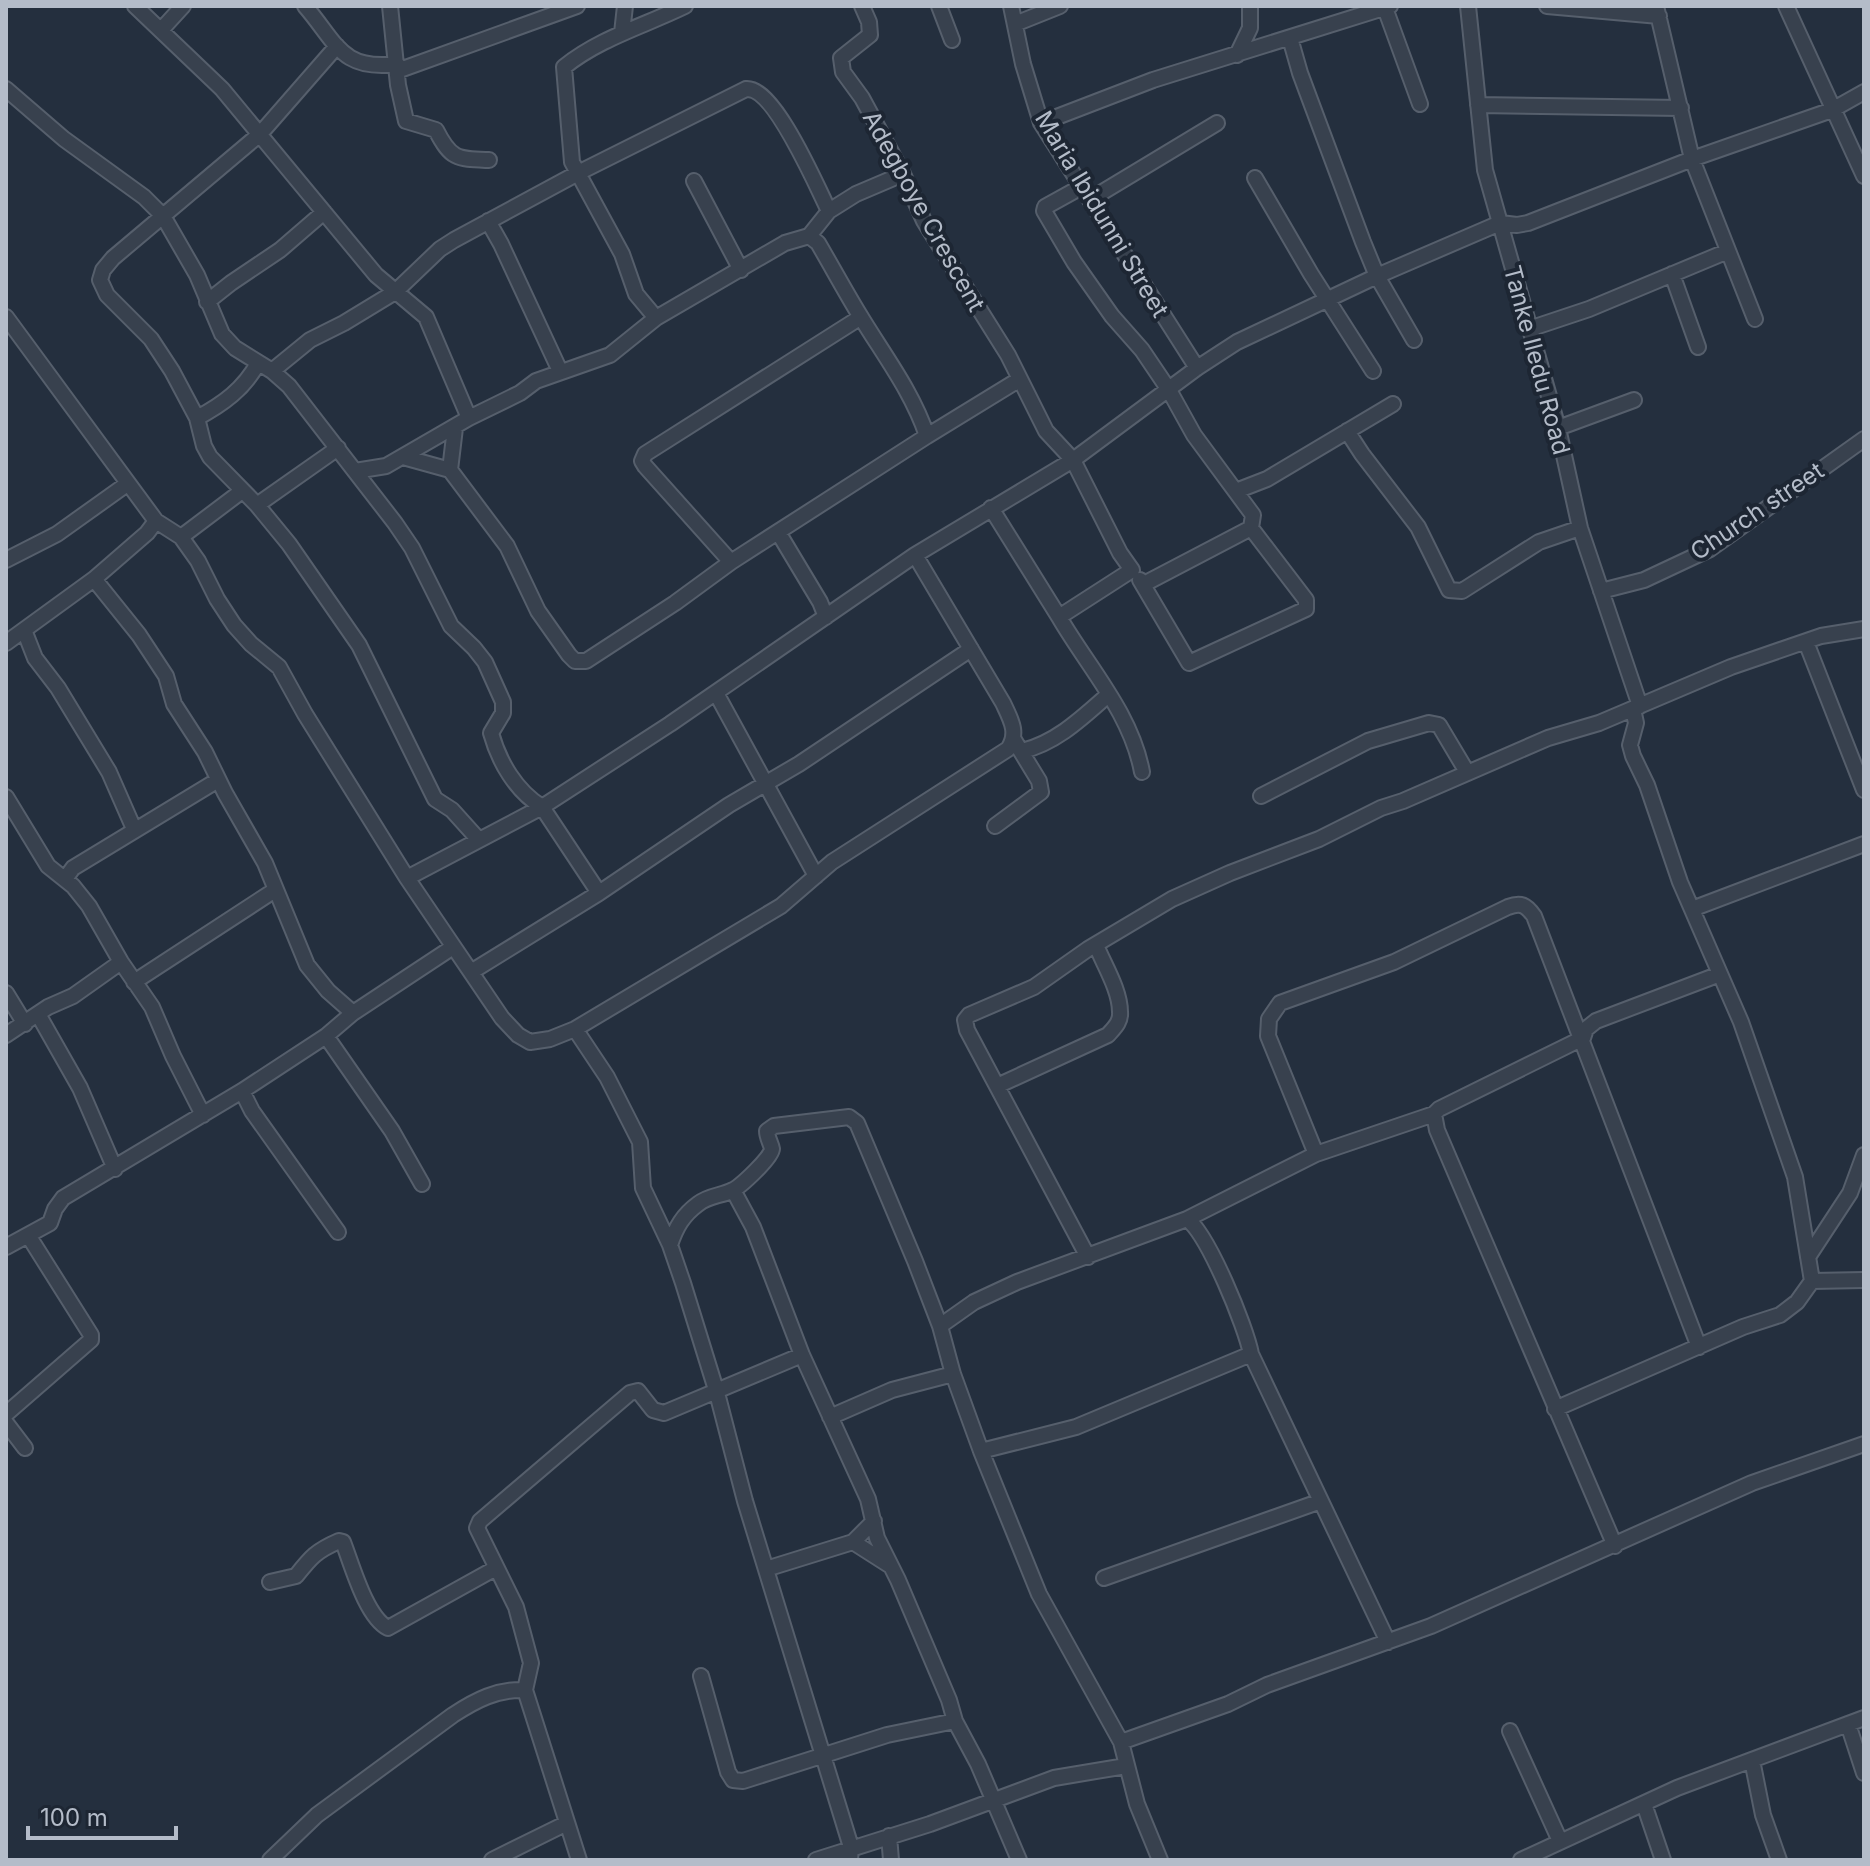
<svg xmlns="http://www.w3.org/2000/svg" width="1870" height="1866" viewBox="0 0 1870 1866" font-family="Inter,sans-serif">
<rect width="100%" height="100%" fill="#242f3e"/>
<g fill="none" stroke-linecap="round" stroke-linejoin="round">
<defs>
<path id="minor" d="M135 6 222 89 376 275 426 317 469 418
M305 6C337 43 341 71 397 64
M390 6 398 85 406 121 436 130C451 160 458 159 489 160
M862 6 869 22 870 35 841 58 843 72 862 98 903 174 924 221 1008 355 1046 431 1073 460 1120 553 1132 570 1059 617C1088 667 1131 713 1142 772
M939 6 952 40
M1011 6 1023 64 1041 123 1197 368
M1468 6 1485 170 1558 428 1580 528 1640 706
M1547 6 1659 16
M1656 6 1692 159 1755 319
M1786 6 1864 176
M1385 8 1420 104
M1015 24 1060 6
M162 29 183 6
M622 33 625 6
M1290 38 1300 73 1363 242 1377 276 1414 340
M337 46 260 134 113 258 103 270 100 280 107 295 151 339 172 371 197 418 204 446 210 457 257 505 289 544 359 645 435 799 452 810 479 840
M1237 55 1250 28V6
M397 71 577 6
M6 89 64 139 144 197 163 216 197 275 222 334 235 348 272 371 289 386 395 523 412 548 451 626 474 648 485 662 503 702V713L491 733C499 762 516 791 542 807L599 893
M1478 105 1681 108
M1041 123 1153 80 1390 6
M1255 178 1311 274 1373 371
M694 181 741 270
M1083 186 1045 207 1044 211 1074 262 1112 316 1142 350 1169 390 1194 435 1253 515 1251 528 1144 584
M1091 199 1217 123
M488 221 501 244 560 371
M809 236 829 211 856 194 903 174
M1672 274 1698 347
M207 302 231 283 280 250 324 212
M6 317 156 521 181 537 198 561 217 599 234 625 251 644 279 667 305 714 407 878 502 1018 518 1035 530 1042 550 1039 575 1029 781 906 832 862 1008 749C1019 733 1011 720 1003 703L915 555
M656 318 636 294 622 254 572 162 564 67C600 38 644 26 685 6
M1529 329 1589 309 1728 251
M272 371 310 340 344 323 395 292 440 249 454 240 578 173 746 89C774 86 817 187 829 211
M197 418C223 404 244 389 258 363
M1558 428 1634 400
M1347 431 1362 454 1418 527 1449 590 1462 591 1539 542 1580 528
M927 436 1020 379
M450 470 455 428
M355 471 386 466 469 418 520 393 536 381 610 355 656 318 785 243 809 236 818 243C832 267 845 291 859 314 883 354 912 391 927 436L731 562 675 603 586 661H575L569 655 538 611 507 546 450 470 403 457
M1236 491 1267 479 1393 404
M257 505 338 448
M991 508 1059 617
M778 532 820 602 826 617
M181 537 242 491
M6 560 57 534 127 484
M731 562 645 466 642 461 645 454 861 317
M94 579 139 635 166 676 174 704 205 752 225 793 265 863 307 965 328 991 353 1013
M1140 580 1189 663 1306 609V600L1251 528
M1601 591 1644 580 1710 549 1864 439
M24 630 35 658 58 688 109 772 134 829
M1806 642 1864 790
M6 643 94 579 147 533 156 521
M716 693 816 876
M1022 751C1056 743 1082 718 1108 695
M1261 796 1368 741 1429 723 1439 725 1467 772
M6 797 48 866 73 886 89 906 121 962 152 1007 173 1056 203 1115
M995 826 1041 792 1039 781 1014 740
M407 878 542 807 670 724 915 555 1073 460 1197 368 1237 342 1377 276 1500 223 1517 225 1528 223 1692 159 1832 110 1864 92
M65 879 73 868 218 780
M1692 909 1864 844
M471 972 599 893 729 805 799 764 971 649
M134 982 275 890
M6 993 25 1024
M38 1014 80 1088 115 1169
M575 1029 607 1077 640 1142 643 1188 670 1245 683 1283 717 1393 745 1501 851 1847 850 1860
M6 1035 48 1007 73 996 121 962
M326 1036 392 1131 422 1184
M997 1086 1108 1035C1114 1028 1121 1022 1120 1012 1120 990 1104 965 1096 945
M242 1091 252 1111 338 1232
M1316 1154 1268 1036 1269 1019 1280 1003 1394 962 1508 907C1521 902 1526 905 1534 916L1699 1347
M733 1190 753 1227 802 1355 868 1499 877 1538 898 1580 949 1700 955 1721 978 1764 1019 1860
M1187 1219 1316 1154 1434 1114
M670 1245C676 1227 683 1215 698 1204 709 1195 722 1196 733 1190 741 1186 772 1157 772 1149 771 1143 767 1138 767 1131L774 1126 849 1117 857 1123 915 1261 940 1326 953 1374 981 1451 1039 1594 1121 1742 1137 1804 1160 1860
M6 1247 50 1223 55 1209 63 1198 242 1091 326 1036 353 1013 453 947
M1088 1257 967 1030 965 1020 969 1015 1034 987 1088 949 1172 899 1230 873 1319 839 1381 808 1403 801 1548 738 1599 723 1731 667 1821 636 1864 629
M1808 1257 1850 1193 1864 1155
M1812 1281 1864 1280
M940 1326 974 1302 1017 1282 1187 1219C1208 1234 1246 1327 1251 1354L1388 1642
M1555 1409 1743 1327 1780 1315 1797 1302 1812 1281 1795 1177 1741 1022 1680 882 1647 785 1633 756 1630 745 1636 723 1633 709
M6 1414 91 1340V1335L28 1235
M830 1417 892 1390 953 1374
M6 1423 25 1448
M981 1451 1076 1427 1251 1354
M853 1542 889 1565
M1615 1546 1437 1130 1434 1114 1439 1109 1583 1038 1586 1029 1596 1021 1720 974
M766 1569 853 1542 874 1521
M1104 1578 1321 1501
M270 1582 296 1576C311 1557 316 1551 339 1541L343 1542C352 1565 366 1617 388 1628L496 1568
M701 1676 728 1772 733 1780 743 1781 887 1735 955 1721
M1848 1724 1864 1773
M1510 1731 1560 1841
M1121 1742 1228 1704 1267 1685 1431 1626 1752 1483 1864 1444
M1752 1760 1763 1815 1779 1860
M1644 1804 1663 1860
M889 1836 891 1860
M270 1860 317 1815 453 1715C476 1700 497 1689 525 1690
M492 1860 567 1823
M579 1860 525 1690 531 1663 516 1607 477 1528 480 1521 630 1393 638 1391 653 1410 664 1413 802 1355
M816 1860 930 1824 1054 1778 1126 1766
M1521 1860 1677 1788 1864 1718"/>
</defs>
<use href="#minor" stroke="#565f6c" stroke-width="18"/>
<use href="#minor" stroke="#38414e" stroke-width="14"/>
</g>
<g text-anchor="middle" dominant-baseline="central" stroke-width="8" stroke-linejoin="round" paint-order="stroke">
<g font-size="24" fill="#b4bcc9" stroke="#1d2633">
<text transform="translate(924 211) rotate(61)">Adegboye Crescent</text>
<text transform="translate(1102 214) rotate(59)">Maria Ibidunni Street</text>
<text transform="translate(1537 360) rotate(75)">Tanke Iledu Road</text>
<text transform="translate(1757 511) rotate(-34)">Church street</text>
</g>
</g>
<rect width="1870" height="1866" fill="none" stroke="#b4bcc9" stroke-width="16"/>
<path d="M28 1826v12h148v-12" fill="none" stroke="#b4bcc9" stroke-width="4"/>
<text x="40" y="1826" font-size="24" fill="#b4bcc9" stroke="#1d2633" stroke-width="6" paint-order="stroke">100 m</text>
</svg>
